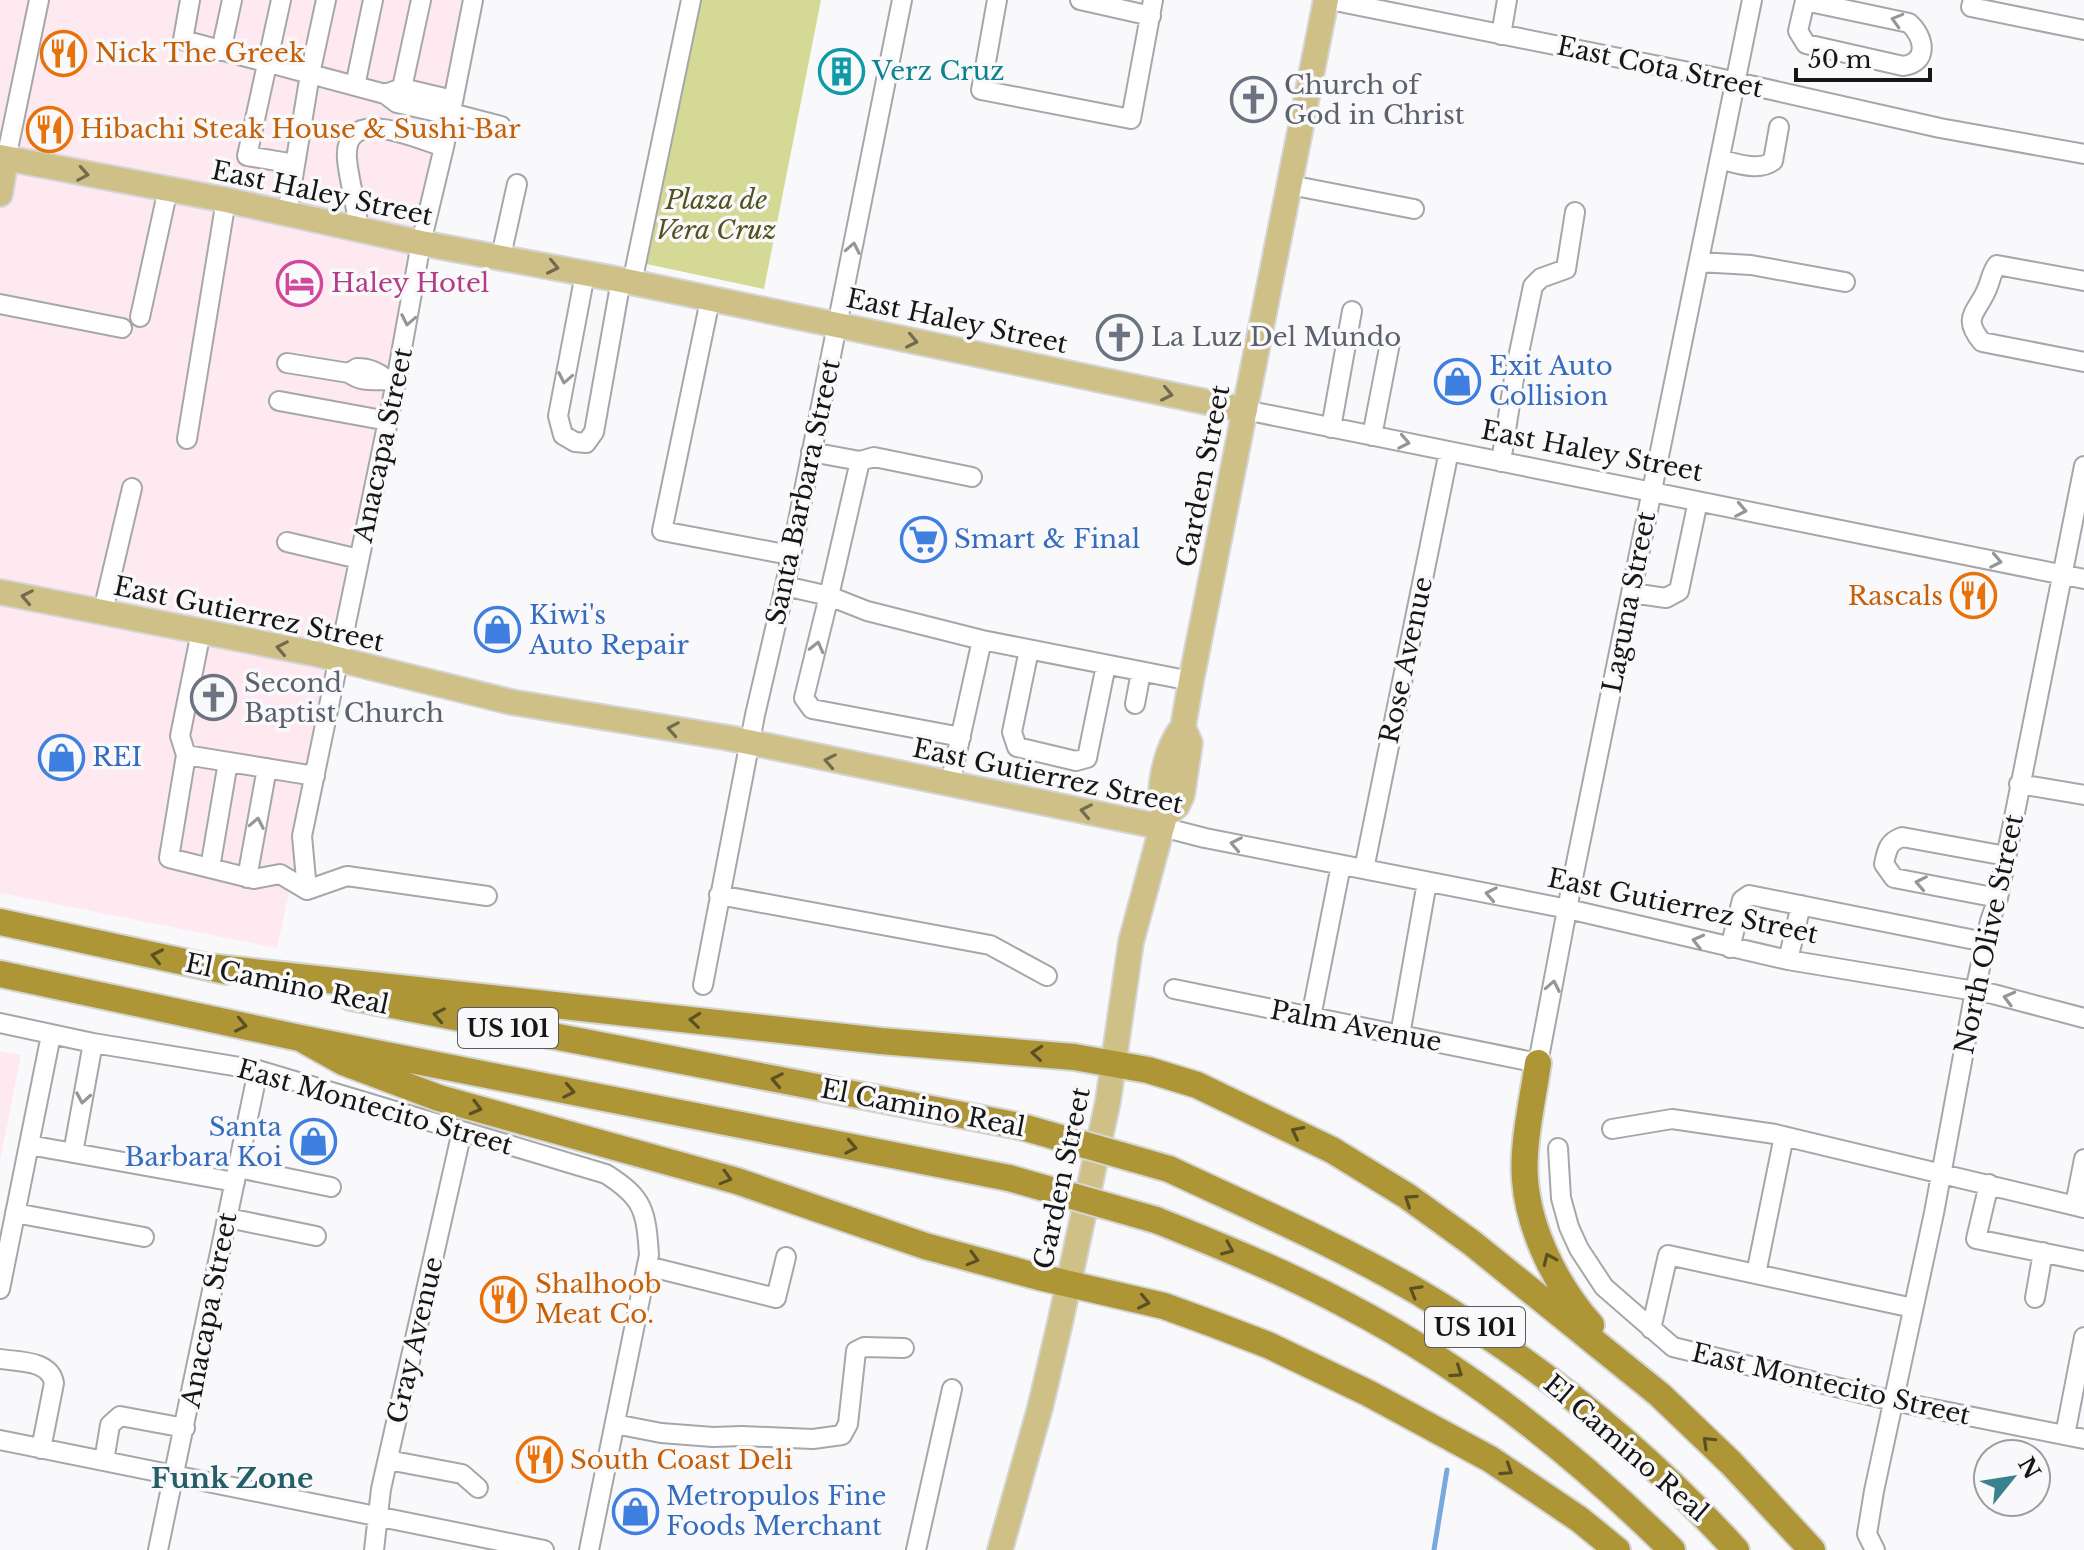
<svg xmlns="http://www.w3.org/2000/svg" width="2084" height="1550" viewBox="0 0 2084 1550" font-family="'Libre Baskerville',serif">
<rect width="100%" height="100%" fill="#f9f9fb"/>
<path fill="#fee9f0" d="M0 0H482L277 948 0 893Z
M0 1051 21 1055 0 1161Z"/>
<path fill="#d4d996" d="M698 0H821L764 289 642 263Z"/>
<g fill="none" stroke-linecap="round" stroke-linejoin="round">
<path stroke="#79a8df" stroke-width="5" d="M1434 1550 1447 1470"/>
<defs>
<path id="minor" d="M190 0 183 40 385 94
M281 0 247 156 295 164
M997 0 981 90 1131 119 1153 0
M1080 0 1151 16
M1330 0 1714 77 1940 128 2084 154
M1973 0 1971 7 2084 30
M1805 1 1909 23C1925 37 1929 63 1903 66L1806 44 1798 31 1805 1V0
M1501 35 1507 0
M221 51 232 0
M355 86 373 0
M402 88 421 0
M451 113 501 126
M450 115 397 103 385 94 402 88 453 100
M6 159 39 0
M1721 160C1738 163 1758 172 1773 161L1779 127
M1290 185 1414 209
M287 214 310 74 326 0
M358 228C357 203 349 183 347 159 343 103 417 139 444 147
M501 256 517 184
M1699 262 1751 265 1845 282
M585 274 558 416 563 435 575 442 586 443 594 432 621 280
M2084 281 1997 265C1991 273 1991 280 1987 289 1977 313 1961 317 1982 342L2084 362
M632 283 691 0
M710 300 662 531 790 555
M0 304 122 328
M140 317 168 189
M287 363 349 373
M386 379C377 371 368 368 357 368L349 373C365 385 380 378 396 381
M279 401 388 421
M1245 410 2084 579
M1331 428 1352 311
M1372 436 1390 343
M187 439 226 200
M811 452 860 461 874 457 972 477
M1501 462 1515 372 1533 286 1541 278 1566 269 1575 212
M287 542 359 559
M785 586 829 596 860 461
M1632 593 1666 598 1679 591 1698 501
M103 611 132 488
M1029 650 1012 732 1017 747 1076 761 1087 758 1106 665
M1135 704 1141 672
M961 737 812 709 804 698 829 596 867 611 982 640
M186 755 180 736 201 632
M315 776 186 755 169 858 254 879 280 874 307 890 347 876 487 896
M950 784 982 640 1191 681
M2019 784 2084 795
M1162 827 1205 838 1568 909 1788 960 1993 994 2084 1018
M210 868 228 762
M1364 869 1449 451
M247 878 267 768
M307 890 302 836 395 387 421 243 444 147 473 0
M719 895 990 945 1047 976
M1998 898 1894 878 1884 864C1887 850 1888 842 1902 837L2006 856
M1730 948 1742 900 1749 895 1985 942
M1788 960 1801 905
M703 985 755 715 785 586 902 0
M1174 989 1538 1063 1573 878 1752 0
M1311 1017 1341 865
M0 1023 93 1043 258 1070 606 1174C644 1198 646 1211 649 1255L589 1550
M1400 1035 1427 882
M1612 1129 1672 1119 1775 1134 2084 1208
M29 1145 235 1182
M1558 1148 1561 1198 1569 1227 1579 1249 1604 1287 1673 1347 1893 1401 2084 1439
M73 1153 93 1043
M238 1168 331 1187
M1989 1184 1976 1239 2084 1261
M2075 1205 2084 1159
M15 1213 144 1237
M228 1218 316 1236
M647 1266 776 1298 786 1257
M1756 1274 1784 1136
M0 1289 51 1035
M2035 1298 2043 1252
M1651 1329 1668 1255 1913 1308
M0 1359C19 1362 50 1360 54 1383L41 1449
M615 1424 661 1433 713 1437 742 1436 813 1439 842 1435 848 1424 856 1351 864 1347 904 1348
M2065 1435 2084 1337
M0 1440 544 1550
M388 1460 462 1474 478 1488
M104 1461 110 1425 120 1416 185 1428
M158 1550 258 1070
M374 1550 381 1489 462 1131
M916 1550 952 1389
M1875 1550 1867 1534 1874 1491 1934 1213 1975 991 1990 921 1998 898 2084 466"/>
<path id="major" d="M0 157 226 200 421 243 621 280 1245 410
M0 194 6 159
M0 592 317 654 511 702 729 738 1162 827
M1165 816C1155 792 1167 746 1183 727
M1000 1550 1040 1408 1060 1323 1108 1101 1131 942 1165 816 1177 806 1182 795 1190 743 1183 727 1191 681 1326 0"/>
<path id="highway" d="M0 922 226 971
M209 967 881 1041 1074 1057 1148 1070 1197 1085 1332 1150 1407 1196 1472 1243 1660 1395 1731 1463 1812 1550
M0 974 300 1038 1009 1178
M351 997 1019 1126
M300 1038 343 1062 439 1098 737 1181 925 1246 1039 1277 1164 1306 1216 1325 1268 1345 1368 1393 1490 1459 1579 1519 1617 1550
M1538 1063C1533 1099 1522 1144 1525 1180 1529 1231 1557 1287 1591 1325
M1169 1169C1254 1209 1340 1246 1420 1293 1538 1363 1644 1449 1736 1550
M1156 1220C1221 1246 1284 1272 1346 1305 1467 1368 1575 1454 1672 1550"/>
</defs>
<use href="#minor" stroke="#a6a7a8" stroke-width="22"/>
<use href="#major" stroke="#d5d5d5" stroke-width="28"/>
<use href="#highway" stroke="#d5d5d5" stroke-width="30"/>
<use href="#minor" stroke="#fff" stroke-width="18"/>
<use href="#major" stroke="#cec086" stroke-width="24"/>
<use href="#highway" stroke="#ae9636" stroke-width="26"/>
<defs>
<path id="highway-bridge" d="M1019 1126 1169 1169
M1009 1178 1156 1220"/>
</defs>
<use href="#highway-bridge" stroke="#d5d5d5" stroke-width="30" stroke-linecap="butt"/>
<use href="#highway-bridge" stroke="#ae9636" stroke-width="26"/>
</g>
<defs><path id="oneway-chevron" d="M-2-3.5L2.5 0L-2 3.5" fill="none" stroke-width="1.6" stroke-linecap="round" stroke-linejoin="round" transform="scale(2)"/></defs>
<g stroke="#969696">
<use href="#oneway-chevron" transform="translate(1897 20) rotate(-164)"/>
<use href="#oneway-chevron" transform="translate(853 248) rotate(-79)"/>
<use href="#oneway-chevron" transform="translate(408 320) rotate(101)"/>
<use href="#oneway-chevron" transform="translate(565 378) rotate(101)"/>
<use href="#oneway-chevron" transform="translate(1404 442) rotate(11)"/>
<use href="#oneway-chevron" transform="translate(1741 510) rotate(11)"/>
<use href="#oneway-chevron" transform="translate(1996 561) rotate(11)"/>
<use href="#oneway-chevron" transform="translate(817 647) rotate(-76)"/>
<use href="#oneway-chevron" transform="translate(257 823) rotate(-79)"/>
<use href="#oneway-chevron" transform="translate(1236 844) rotate(-169)"/>
<use href="#oneway-chevron" transform="translate(1921 883) rotate(-169)"/>
<use href="#oneway-chevron" transform="translate(1491 894) rotate(-169)"/>
<use href="#oneway-chevron" transform="translate(1698 941) rotate(-166)"/>
<use href="#oneway-chevron" transform="translate(1553 986) rotate(-79)"/>
<use href="#oneway-chevron" transform="translate(2009 998) rotate(-165)"/>
<use href="#oneway-chevron" transform="translate(83 1098) rotate(100)"/>
</g>
<g stroke="#726b4e">
<use href="#oneway-chevron" transform="translate(83 174) rotate(10)"/>
<use href="#oneway-chevron" transform="translate(553 267) rotate(12)"/>
<use href="#oneway-chevron" transform="translate(912 341) rotate(12)"/>
<use href="#oneway-chevron" transform="translate(1167 394) rotate(12)"/>
<use href="#oneway-chevron" transform="translate(27 597) rotate(-169)"/>
<use href="#oneway-chevron" transform="translate(282 648) rotate(-169)"/>
<use href="#oneway-chevron" transform="translate(673 729) rotate(-170)"/>
<use href="#oneway-chevron" transform="translate(830 761) rotate(-169)"/>
<use href="#oneway-chevron" transform="translate(1086 811) rotate(-169)"/>
</g>
<g stroke="#5a5024">
<use href="#oneway-chevron" transform="translate(157 956) rotate(-168)"/>
<use href="#oneway-chevron" transform="translate(439 1015) rotate(-169)"/>
<use href="#oneway-chevron" transform="translate(695 1020) rotate(-174)"/>
<use href="#oneway-chevron" transform="translate(241 1025) rotate(12)"/>
<use href="#oneway-chevron" transform="translate(1037 1053) rotate(-175)"/>
<use href="#oneway-chevron" transform="translate(777 1080) rotate(-169)"/>
<use href="#oneway-chevron" transform="translate(569 1091) rotate(11)"/>
<use href="#oneway-chevron" transform="translate(476 1108) rotate(15)"/>
<use href="#oneway-chevron" transform="translate(1297 1132) rotate(-153)"/>
<use href="#oneway-chevron" transform="translate(851 1147) rotate(11)"/>
<use href="#oneway-chevron" transform="translate(726 1178) rotate(16)"/>
<use href="#oneway-chevron" transform="translate(1410 1200) rotate(-146)"/>
<use href="#oneway-chevron" transform="translate(1228 1249) rotate(23)"/>
<use href="#oneway-chevron" transform="translate(973 1259) rotate(16)"/>
<use href="#oneway-chevron" transform="translate(1549 1259) rotate(-114)"/>
<use href="#oneway-chevron" transform="translate(1415 1291) rotate(-150)"/>
<use href="#oneway-chevron" transform="translate(1144 1302) rotate(12)"/>
<use href="#oneway-chevron" transform="translate(1457 1372) rotate(34)"/>
<use href="#oneway-chevron" transform="translate(1708 1442) rotate(-136)"/>
<use href="#oneway-chevron" transform="translate(1507 1470) rotate(33)"/>
</g>
<defs>
<symbol id="restaurant-ring" viewBox="-11 -11 22 22"><circle r="9.5" fill="#f9f9fb" stroke="#e8710a" stroke-width="1.5"/><path d="M-5-6h1v4h1v-4h1v4h1v-4h1v5L-1.5 .5V6h-2V.5L-5-1ZM5-6V6H3V1.5H1.5Q1.5-4 5-6Z" fill="#e8710a"/></symbol>
<symbol id="building-ring" viewBox="-11 -11 22 22"><circle r="9.5" fill="#f9f9fb" stroke="#0f9aa8" stroke-width="1.5"/><path d="M-4-6H4V6H1V3H-1V6H-4ZM-2.5-4.3h1.7v1.8h-1.7ZM.8-4.3h1.7v1.8H.8ZM-2.5-1h1.7V.8h-1.7ZM.8-1h1.7V.8H.8Z" fill="#0f9aa8"/></symbol>
<symbol id="church-ring" viewBox="-11 -11 22 22"><circle r="9.5" fill="#f9f9fb" stroke="#6b7280" stroke-width="1.5"/><path d="M-1.2-6h2.4v3.5h3.3v2.4h-3.3V6h-2.4V-.1h-3.3v-2.4h3.3Z" fill="#6b7280"/></symbol>
<symbol id="hotel-ring" viewBox="-11 -11 22 22"><circle r="9.5" fill="#f9f9fb" stroke="#d1479c" stroke-width="1.5"/><path d="M-6-4.5h1.5V1H6V5H4.5V3h-9V5H-6ZM-4 0a1.8 1.8 0 1 1 3.6 0ZM.5 0V-2.5h3Q6-2.5 6 0Z" fill="#d1479c"/></symbol>
<symbol id="shop-ring" viewBox="-11 -11 22 22"><circle r="9.5" fill="#f9f9fb" stroke="#3f7fe0" stroke-width="1.5"/><path d="M-5-2.5h2.3a2.7 3.5 0 0 1 5.4 0H5L5.5 6h-11ZM-1.5-2.5h3a1.5 2.3 0 0 0-3 0Z" fill="#3f7fe0"/></symbol>
<symbol id="supermarket-ring" viewBox="-11 -11 22 22"><circle r="9.5" fill="#f9f9fb" stroke="#3f7fe0" stroke-width="1.5"/><path d="M-6-5.5h2.5l.6 2H6L4.5 2H-2.5L-4.4-4H-6ZM-1.5 3.2a1.3 1.3 0 1 0 .1 0ZM3 3.2a1.3 1.3 0 1 0 .1 0Z" fill="#3f7fe0"/></symbol>
</defs>
<g fill-rule="evenodd">
<use href="#restaurant-ring" x="38" y="28" width="51" height="51"/>
<use href="#building-ring" x="816" y="46" width="51" height="51"/>
<use href="#church-ring" x="1228" y="74" width="51" height="51"/>
<use href="#restaurant-ring" x="24" y="104" width="51" height="51"/>
<use href="#hotel-ring" x="274" y="258" width="51" height="51"/>
<use href="#church-ring" x="1094" y="312" width="51" height="51"/>
<use href="#shop-ring" x="1432" y="356" width="51" height="51"/>
<use href="#supermarket-ring" x="898" y="514" width="51" height="51"/>
<use href="#restaurant-ring" x="1948" y="570" width="51" height="51"/>
<use href="#shop-ring" x="472" y="604" width="51" height="51"/>
<use href="#church-ring" x="188" y="672" width="51" height="51"/>
<use href="#shop-ring" x="36" y="732" width="51" height="51"/>
<use href="#shop-ring" x="288" y="1116" width="51" height="51"/>
<use href="#restaurant-ring" x="478" y="1274" width="51" height="51"/>
<use href="#restaurant-ring" x="514" y="1434" width="51" height="51"/>
<use href="#shop-ring" x="610" y="1486" width="51" height="51"/>
</g>
<g text-anchor="middle" dominant-baseline="central" stroke-width="7" stroke-linejoin="round" paint-order="stroke">
<g fill="#f9f9fb" stroke="#5a5a5b" stroke-width="2">
<rect x="458" y="1008" width="100" height="40" rx="6"/>
<rect x="1425" y="1307" width="100" height="40" rx="6"/>
</g>
<g font-size="24" font-weight="bold" fill="#161616">
<text x="508" y="1028">US 101</text>
<text x="1475" y="1327">US 101</text>
</g>
<g font-size="26" fill="#c56008" stroke="#f9f9fb" text-anchor="start">
<text x="95" y="53">Nick The Greek</text>
<text x="80" y="129">Hibachi Steak House &amp; Sushi Bar</text>
<text x="1943" y="596" text-anchor="end">Rascals</text>
<text x="535" y="1284">Shalhoob<tspan x="535" dy="30">Meat Co.</tspan></text>
<text x="570" y="1460">South Coast Deli</text>
</g>
<g font-size="26" fill="#161616" stroke="#f9f9fb">
<text transform="translate(1660 67) rotate(12)">East Cota Street</text>
<text transform="translate(322 193) rotate(12)">East Haley Street</text>
<text transform="translate(957 321) rotate(12)">East Haley Street</text>
<text transform="translate(383 445) rotate(-78)">Anacapa Street</text>
<text transform="translate(1592 451) rotate(11)">East Haley Street</text>
<text transform="translate(1203 476) rotate(-79)">Garden Street</text>
<text transform="translate(803 492) rotate(-78)">Santa Barbara Street</text>
<text transform="translate(1629 602) rotate(-79)">Laguna Street</text>
<text transform="translate(249 614) rotate(12)">East Gutierrez Street</text>
<text transform="translate(1406 660) rotate(-78)">Rose Avenue</text>
<text transform="translate(1048 776) rotate(12)">East Gutierrez Street</text>
<text transform="translate(1683 906) rotate(12)">East Gutierrez Street</text>
<text transform="translate(1989 934) rotate(-78)">North Olive Street</text>
<text transform="translate(287 984) rotate(12)">El Camino Real</text>
<text transform="translate(1356 1026) rotate(11)">Palm Avenue</text>
<text transform="translate(375 1107) rotate(16)">East Montecito Street</text>
<text transform="translate(923 1108) rotate(11)">El Camino Real</text>
<text transform="translate(1062 1178) rotate(-78)">Garden Street</text>
<text transform="translate(209 1310) rotate(-79)">Anacapa Street</text>
<text transform="translate(415 1340) rotate(-77)">Gray Avenue</text>
<text transform="translate(1831 1384) rotate(13)">East Montecito Street</text>
<text transform="translate(1626 1448) rotate(41)">El Camino Real</text>
</g>
<g font-size="26" fill="#0d838f" stroke="#f9f9fb" text-anchor="start">
<text x="872" y="71">Verz Cruz</text>
</g>
<g font-size="26" fill="#5b616d" stroke="#f9f9fb" text-anchor="start">
<text x="1284" y="85">Church of<tspan x="1284" dy="30">God in Christ</tspan></text>
<text x="1151" y="337">La Luz Del Mundo</text>
<text x="244" y="683">Second<tspan x="244" dy="30">Baptist Church</tspan></text>
</g>
<g font-size="26" font-style="italic" fill="#50531d" stroke="#f9f9fb">
<text x="716" y="200">Plaza de<tspan x="716" dy="30">Vera Cruz</tspan></text>
</g>
<g font-size="26" fill="#b23c85" stroke="#f9f9fb" text-anchor="start">
<text x="331" y="283">Haley Hotel</text>
</g>
<g font-size="26" fill="#366cbe" stroke="#f9f9fb" text-anchor="start">
<text x="1489" y="366">Exit Auto<tspan x="1489" dy="30">Collision</tspan></text>
<text x="954" y="539">Smart &amp; Final</text>
<text x="529" y="615">Kiwi's<tspan x="529" dy="30">Auto Repair</tspan></text>
<text x="92" y="757">REI</text>
<text x="282" y="1127" text-anchor="end">Santa<tspan x="282" dy="30">Barbara Koi</tspan></text>
<text x="666" y="1496">Metropulos Fine<tspan x="666" dy="30">Foods Merchant</tspan></text>
</g>
<g font-size="28" font-weight="bold" fill="#265e67" stroke="#f9f9fb">
<text x="232" y="1478">Funk Zone</text>
</g>
</g>
<g transform="translate(2012 1478) rotate(60)"><circle r="38" fill="#f9f9fb" stroke="#9e9e9f" stroke-width="2"/>
<path d="M0-6L14 30L0 20L-14 30Z" fill="#3c828e"/>
<text y="-12" font-size="22" font-weight="bold" text-anchor="middle" fill="#161616">N</text>
</g>
<path d="M1796 68v12h134v-12" fill="none" stroke="#161616" stroke-width="4"/>
<text x="1808" y="68" font-size="24" fill="#161616" stroke="#f9f9fb" stroke-width="6" paint-order="stroke">50 m</text>
</svg>
